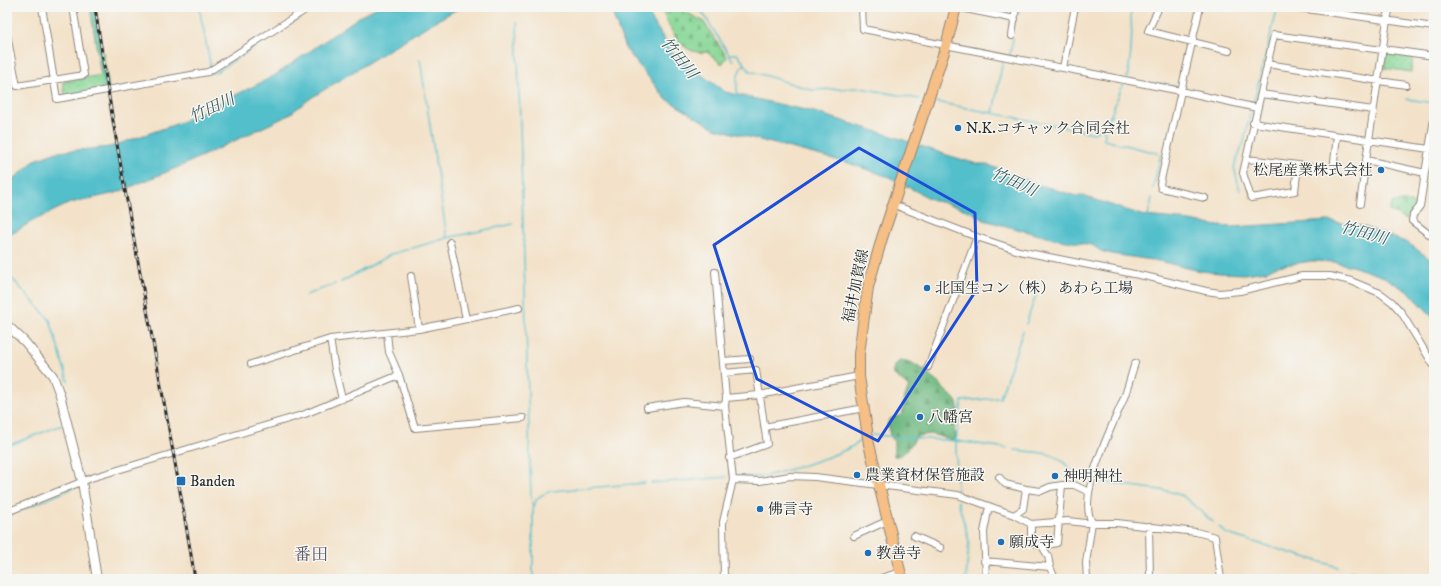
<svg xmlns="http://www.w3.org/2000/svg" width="1441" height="586" viewBox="0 0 1441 586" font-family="'IM FELL DW Pica','Noto Serif JP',serif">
<defs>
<pattern id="green-dots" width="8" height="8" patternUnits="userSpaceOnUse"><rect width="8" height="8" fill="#87d796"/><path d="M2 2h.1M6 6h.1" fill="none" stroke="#75b981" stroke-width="1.8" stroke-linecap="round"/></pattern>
<pattern id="forest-firs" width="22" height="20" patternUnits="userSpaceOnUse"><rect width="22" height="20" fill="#6db87f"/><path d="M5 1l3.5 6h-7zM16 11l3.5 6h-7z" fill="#5a9668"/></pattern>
<pattern id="cemetery-stones" width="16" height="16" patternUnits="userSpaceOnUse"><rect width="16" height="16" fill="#87d796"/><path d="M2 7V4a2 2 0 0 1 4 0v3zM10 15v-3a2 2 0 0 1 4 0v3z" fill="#75b981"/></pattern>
</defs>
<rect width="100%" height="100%" fill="#f6f6f2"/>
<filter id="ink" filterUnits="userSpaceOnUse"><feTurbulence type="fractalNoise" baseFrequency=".025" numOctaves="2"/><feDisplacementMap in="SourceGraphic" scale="8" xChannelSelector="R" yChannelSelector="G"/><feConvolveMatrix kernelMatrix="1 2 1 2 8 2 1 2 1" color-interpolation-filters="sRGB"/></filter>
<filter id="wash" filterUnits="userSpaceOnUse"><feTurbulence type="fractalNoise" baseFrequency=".012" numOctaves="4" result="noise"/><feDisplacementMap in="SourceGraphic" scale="16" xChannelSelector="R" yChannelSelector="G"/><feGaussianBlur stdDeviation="0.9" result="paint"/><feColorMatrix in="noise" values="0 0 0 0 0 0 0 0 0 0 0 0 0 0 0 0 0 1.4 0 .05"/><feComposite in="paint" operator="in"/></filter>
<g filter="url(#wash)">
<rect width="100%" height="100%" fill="#f3e2c9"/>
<path fill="url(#green-dots)" stroke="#598160" d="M90 7H95L109 88 65 96 63 82 101 75Z
M1387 52 1413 57 1411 72 1384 68Z"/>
<path fill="url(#forest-firs)" stroke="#4c7255" d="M899 361C920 362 933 378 947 392 951 396 955 398 957 403 960 411 957 422 954 430L956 435 955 439 952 440 931 434 917 436C912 443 904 458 894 456V441L890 435 887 424 890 419C903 414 902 417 904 402 904 397 907 392 909 387L893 374 895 365Z"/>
<path fill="url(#cemetery-stones)" stroke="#598160" d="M660 7H676L703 21 727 57 722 64 707 52C679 56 670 27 660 7Z
M1393 202H1411L1417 206 1407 220 1389 211Z"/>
<path fill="#53bfcb" stroke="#3f757b" d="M377 7H461L427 26 311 98 287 116 181 166 116 193 70 203 31 222 7 237V185L35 160 57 152 110 147 179 123 274 76 359 17Z
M610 7H644L674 55 725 92 814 112 895 137 947 155 977 164H986L1001 170 1009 175 1029 180 1034 183 1076 196H1084L1144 216 1178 219 1218 226 1233 227 1328 221 1362 226 1408 243 1434 262V318L1410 293 1384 277 1352 266 1334 262 1312 261 1277 266 1267 271 1244 274 1220 273 1200 271 1159 261 1111 254 1101 251 1092 245 1054 239 984 220 972 212 946 203 935 201 889 177 848 163 714 128 666 99 625 48Z"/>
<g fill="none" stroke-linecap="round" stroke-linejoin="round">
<path stroke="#53bfcb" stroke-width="1.5" d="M92 7 105 88
M199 7 211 68
M699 7 733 61
M1018 15 1019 7
M517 22 531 496 533 510V579
M730 54H737L750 71 812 90 861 88 919 99
M1010 55 1013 38
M420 59 447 238
M211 73 216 72 316 7
M1127 78C1132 54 1133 31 1130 7
M1155 83 1179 87
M737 97C737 85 735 72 745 64
M1407 99 1434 103
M931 101 1094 133 1102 128 1105 132 1104 140 1161 154 1153 188
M1253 105 1277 10
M993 113 1003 60
M1102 127 1111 115 1123 84
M1434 140V145
M1240 191 1234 167 1244 142 1250 113
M1148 216 1152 198
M7 273 50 320 68 381
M341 282 392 254 447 238 513 224
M306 295 335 284
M1026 324 1036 295
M872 435 956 441 1007 448
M7 446 62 425
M1015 450C1028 452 1047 451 1059 459 1069 465 1071 474 1083 479
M736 476C743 476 751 477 758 477 775 475 850 453 859 441
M1094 481 1168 491 1183 496 1213 522
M651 483 727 477
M957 491 956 441 962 401 1000 398 1023 331
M958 501 969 541 966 579
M534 508C535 497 541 495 551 491L645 483
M7 516 76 487
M1219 527 1227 534 1338 567
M1350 571 1378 579"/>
</g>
</g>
<g filter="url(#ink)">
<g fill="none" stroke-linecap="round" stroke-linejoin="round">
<defs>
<path id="minor" d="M42 7 57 99 208 72 310 7
M862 7 863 29 1181 91 1257 108
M956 7 1015 19
M1159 7 1148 31 1229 51
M1200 7 1160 184 1161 188 1205 198
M1292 7 1434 27
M1390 7 1387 20 1366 160 1425 173 1420 206 1413 215 1412 221 1434 238
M655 8V7
M7 35 17 86 84 75 73 7
M1012 36 1016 7
M1383 49 1434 56
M1267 64 1406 85
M1063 68 1075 7
M1261 94 1373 110
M1253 123 1429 149
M1247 159 1298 165 1295 191 1251 198 1243 173 1274 35 1382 50
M1298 165 1333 170 1337 136
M1425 173 1434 119
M892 204 977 237 1019 251 1149 277 1206 291 1220 293 1240 291 1302 276H1330L1351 281 1380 293 1392 302 1401 312 1434 366
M1360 204 1366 160
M450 242 466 319
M715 272 726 398 725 406 733 480 723 522 724 579
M411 276 419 329
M387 333 389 352 399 375 415 428 523 418
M330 339 335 370 342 399
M723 361 750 359
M251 364 330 339 419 329 519 308
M928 367 977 237
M724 373 756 370 767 444 729 458
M726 398 759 395 859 376
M647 408 684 402 725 406
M764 427 864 408
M999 477 1005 484 1026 489
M733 480 760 481 790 476 815 477 958 495 1014 515 1031 524 1068 521 1085 523H1117L1196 532 1215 537 1221 579
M7 512 91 478 305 414 399 375
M1014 515 1023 509 1026 489 1041 491 1050 487 1062 485
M1149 526 1150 579
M854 536 887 521
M914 536 941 548
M1042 546 1057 543 1062 485H1074L1089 492
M984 561 1050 567 1048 556 1042 546 1031 542V524
M1050 567 1055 579
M878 579 900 572
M986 579 984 532 989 506
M1087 579 1086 563 1092 522C1076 496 1113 425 1124 398 1128 387 1131 375 1135 363"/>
<path id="tertiary" d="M7 325 25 342 53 376 60 395 82 481 97 579"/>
<path id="primary" d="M902 579 869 444 859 376V354L868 287 882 238 946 46 956 7"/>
</defs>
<use href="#minor" stroke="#8f867a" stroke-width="8"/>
<use href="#tertiary" stroke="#8f867a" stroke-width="10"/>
<use href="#primary" stroke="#8f867a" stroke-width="12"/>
<use href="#minor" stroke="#fff" stroke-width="6"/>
<use href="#tertiary" stroke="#fff" stroke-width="8"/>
<use href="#primary" stroke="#f5bf86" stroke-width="10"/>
<defs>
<path id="rail" d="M95 7C123 199 164 388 195 579"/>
</defs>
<use href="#rail" stroke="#2b2b2b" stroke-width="3"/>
<use href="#rail" stroke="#f6f6f2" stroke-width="1.5" stroke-dasharray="4.5" stroke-linecap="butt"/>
</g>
</g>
<path fill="none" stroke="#1d4ed8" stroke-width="3" stroke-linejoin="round" d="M859 148 975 213 977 289 878 441 757 379 714 245Z"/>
<g fill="#1f6fb2" stroke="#f6f6f2" stroke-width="1.5">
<circle cx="958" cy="128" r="4"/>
<circle cx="1381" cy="170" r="4"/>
<circle cx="927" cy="288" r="4"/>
<circle cx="920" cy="417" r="4"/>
<circle cx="857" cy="475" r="4"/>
<circle cx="1055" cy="476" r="4"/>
<rect x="176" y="476" width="10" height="10" rx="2"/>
<circle cx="760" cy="509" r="4"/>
<circle cx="1001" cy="542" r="4"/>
<circle cx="868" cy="553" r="4"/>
</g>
<g text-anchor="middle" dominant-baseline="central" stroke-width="3" stroke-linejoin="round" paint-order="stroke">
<g font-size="15" fill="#2b2b2b" stroke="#f6f6f2" text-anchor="start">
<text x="966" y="128">N.K.コチャック合同会社</text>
<text x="1373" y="170" text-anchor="end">松尾産業株式会社</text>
<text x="935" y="288">北国生コン（株） あわら工場</text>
<text x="928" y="417">八幡宮</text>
<text x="865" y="475">農業資材保管施設</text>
<text x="1063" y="476">神明神社</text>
<text x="190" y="481">Banden</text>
<text x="768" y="509">佛言寺</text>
<text x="1009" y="542">願成寺</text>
<text x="876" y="553">教善寺</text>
</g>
<g font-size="15" fill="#2b2b2b" stroke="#f6f6f2">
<text transform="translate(856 286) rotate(-78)">福井加賀線</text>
</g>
<g font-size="16" font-style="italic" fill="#37575b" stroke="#f6f6f2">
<text transform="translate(679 58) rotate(51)">竹田川</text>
<text transform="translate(212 108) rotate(-25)">竹田川</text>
<text transform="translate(1014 182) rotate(24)">竹田川</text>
<text transform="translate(1364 233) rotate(15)">竹田川</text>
</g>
<g font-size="17" fill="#615969" stroke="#f6f6f2">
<text x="311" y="555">番田</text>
</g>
</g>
<rect width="1441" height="586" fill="none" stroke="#f6f6f2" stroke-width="24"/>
</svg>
